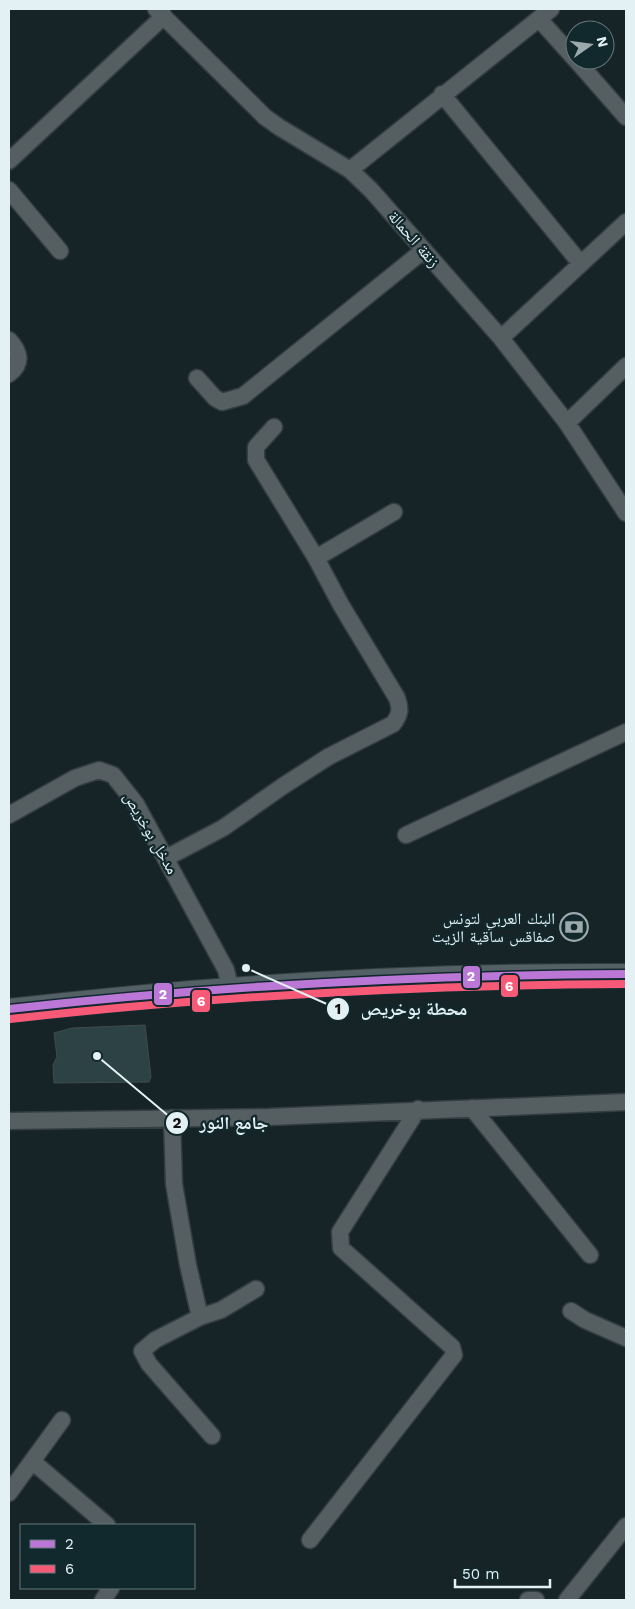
<svg xmlns="http://www.w3.org/2000/svg" width="635" height="1609" viewBox="0 0 635 1609" font-family="'Work Sans','Noto Naskh Arabic',sans-serif">
<rect width="100%" height="100%" fill="#172427"/>
<path fill="#2d4244" stroke="#404b4c" d="M145 1025 151 1077 149 1082 54 1083 53 1065 57 1057 54 1033 72 1028Z"/>
<g fill="none" stroke-linecap="round" stroke-linejoin="round">
<defs>
<path id="minor" d="M156 9 265 117 279 127 350 170 371 190 501 338 567 423 626 513
M539 19 575 59
M576 60 626 117
M442 94 581 264
M9 161 164 16
M350 170 551 9
M9 190 60 251
M501 338 626 222
M9 340C20 352 23 363 9 374
M197 378 215 398 222 402 243 396 424 250
M567 423 626 366
M274 427 256 447V460L316 558
M9 815 75 778 99 770 113 775 136 804 226 970 230 987
M406 835 626 732
M166 858 223 828 283 786 328 757 393 724C400 715 401 709 397 698L341 605 316 558 394 512
M472 1108 590 1255
M172 1118 174 1184 188 1265 200 1317 155 1340 142 1351 149 1364 212 1436
M9 1121 269 1117 626 1102
M571 1311 585 1320 626 1338
M200 1317 221 1310 256 1289
M32 1461 107 1525
M9 1493 62 1420
M310 1540 454 1355 452 1347 341 1248 340 1232 418 1109
M103 1600 111 1588
M528 1600H536
M567 1600 626 1526"/>
<path id="major" d="M9 1009C213 985 420 973 626 974"/>
</defs>
<use href="#minor" stroke="#343e40" stroke-width="19"/>
<use href="#major" stroke="#343e40" stroke-width="22"/>
<use href="#minor" stroke="#555e60" stroke-width="16"/>
<use href="#major" stroke="#536065" stroke-width="20"/>
<defs>
<path id="bus-1" d="M9 1009C214 986 419 975 626 974"/>
<path id="bus-2" d="M10 1019C215 996 420 985 626 984"/>
</defs>
<use href="#bus-1" stroke="#11282d" stroke-width="11"/>
<use href="#bus-2" stroke="#11282d" stroke-width="11"/>
<use href="#bus-1" stroke="#ba77d6" stroke-width="8"/>
<use href="#bus-2" stroke="#f75a77" stroke-width="8"/>
</g>
<defs>
<symbol id="bank-ring" viewBox="-11 -11 22 22"><circle r="9.5" fill="#11282d" stroke="#9ca9ac" stroke-width="1.5"/><path d="M-6-4H6V4H-6ZM0-2.3a2.3 2.3 0 1 0 0 4.6a2.3 2.3 0 1 0 0-4.6Z" fill="#9ca9ac"/></symbol>
</defs>
<g fill-rule="evenodd">
<use href="#bank-ring" x="558" y="911" width="32" height="32"/>
</g>
<g text-anchor="middle" dominant-baseline="central" stroke-width="4.5" stroke-linejoin="round" paint-order="stroke">
<g font-size="16" fill="#e3f0f4" stroke="#11282d">
<text transform="translate(414 239) rotate(49)">زنقة الحمالة</text>
<text transform="translate(151 833) rotate(60)">مدخل بوخريص</text>
</g>
<g font-size="16" fill="#e3f0f4" stroke="#11282d" text-anchor="end">
<text x="555" y="918">البنك العربي لتونس<tspan x="555" dy="18">صفاقس ساقية الزيت</tspan></text>
</g>
</g>
<path fill="none" stroke="#e3f0f4" stroke-width="2" d="M246 968L338 1009M97 1056L177 1123"/>
<g fill="#e3f0f4" stroke="#11282d" stroke-width="2">
<circle cx="246" cy="968" r="5"/>
<circle cx="97" cy="1056" r="5"/>
<circle cx="338" cy="1009" r="12"/>
<circle cx="177" cy="1123" r="12"/>
</g>
<g font-size="15" text-anchor="middle" font-weight="bold" fill="#111">
<text x="338" y="1014">1</text>
<text x="177" y="1128">2</text>
</g>
<g font-size="18" text-anchor="middle" font-weight="bold" fill="#e3f0f4" stroke="#11282d" stroke-width="4.5" stroke-linejoin="round" paint-order="stroke">
<text x="414" y="1015">محطة بوخريص</text>
<text x="234" y="1129">جامع النور</text>
</g>
<g stroke="#11282d" stroke-width="2">
<rect x="462" y="965" width="19" height="24" rx="5" fill="#ba77d6"/>
<rect x="500" y="974" width="19" height="24" rx="5" fill="#f75a77"/>
<rect x="153" y="982" width="20" height="24" rx="5" fill="#ba77d6"/>
<rect x="191" y="989" width="20" height="24" rx="5" fill="#f75a77"/>
</g>
<g font-size="14" text-anchor="middle" font-weight="bold" fill="#fff">
<text x="471" y="981">2</text>
<text x="509" y="991">6</text>
<text x="163" y="999">2</text>
<text x="201" y="1006">6</text>
</g>
<rect width="635" height="1609" fill="none" stroke="#e3f0f4" stroke-width="20"/>
<rect x="20" y="1524" width="175" height="65" fill="#11282d" stroke="#65787d"/>
<rect x="30" y="1540" width="25" height="8" fill="#ba77d6" stroke="#65787d"/>
<text x="65" y="1549" font-size="15" fill="#e3f0f4">2</text>
<rect x="30" y="1565" width="25" height="8" fill="#f75a77" stroke="#65787d"/>
<text x="65" y="1574" font-size="15" fill="#e3f0f4">6</text>
<g transform="translate(590 45) rotate(76)"><circle r="24" fill="#11282d" stroke="#65787d"/>
<path d="M0-4L9 19L0 12L-9 19Z" fill="#9ca9ac"/>
<text y="-8" font-size="14" font-weight="bold" text-anchor="middle" fill="#e3f0f4">N</text>
</g>
<path d="M455 1579v8h95v-8" fill="none" stroke="#e3f0f4" stroke-width="2.5"/>
<text x="462" y="1579" font-size="15" fill="#e3f0f4" stroke="#11282d" stroke-width="4" paint-order="stroke">50 m</text>
</svg>
